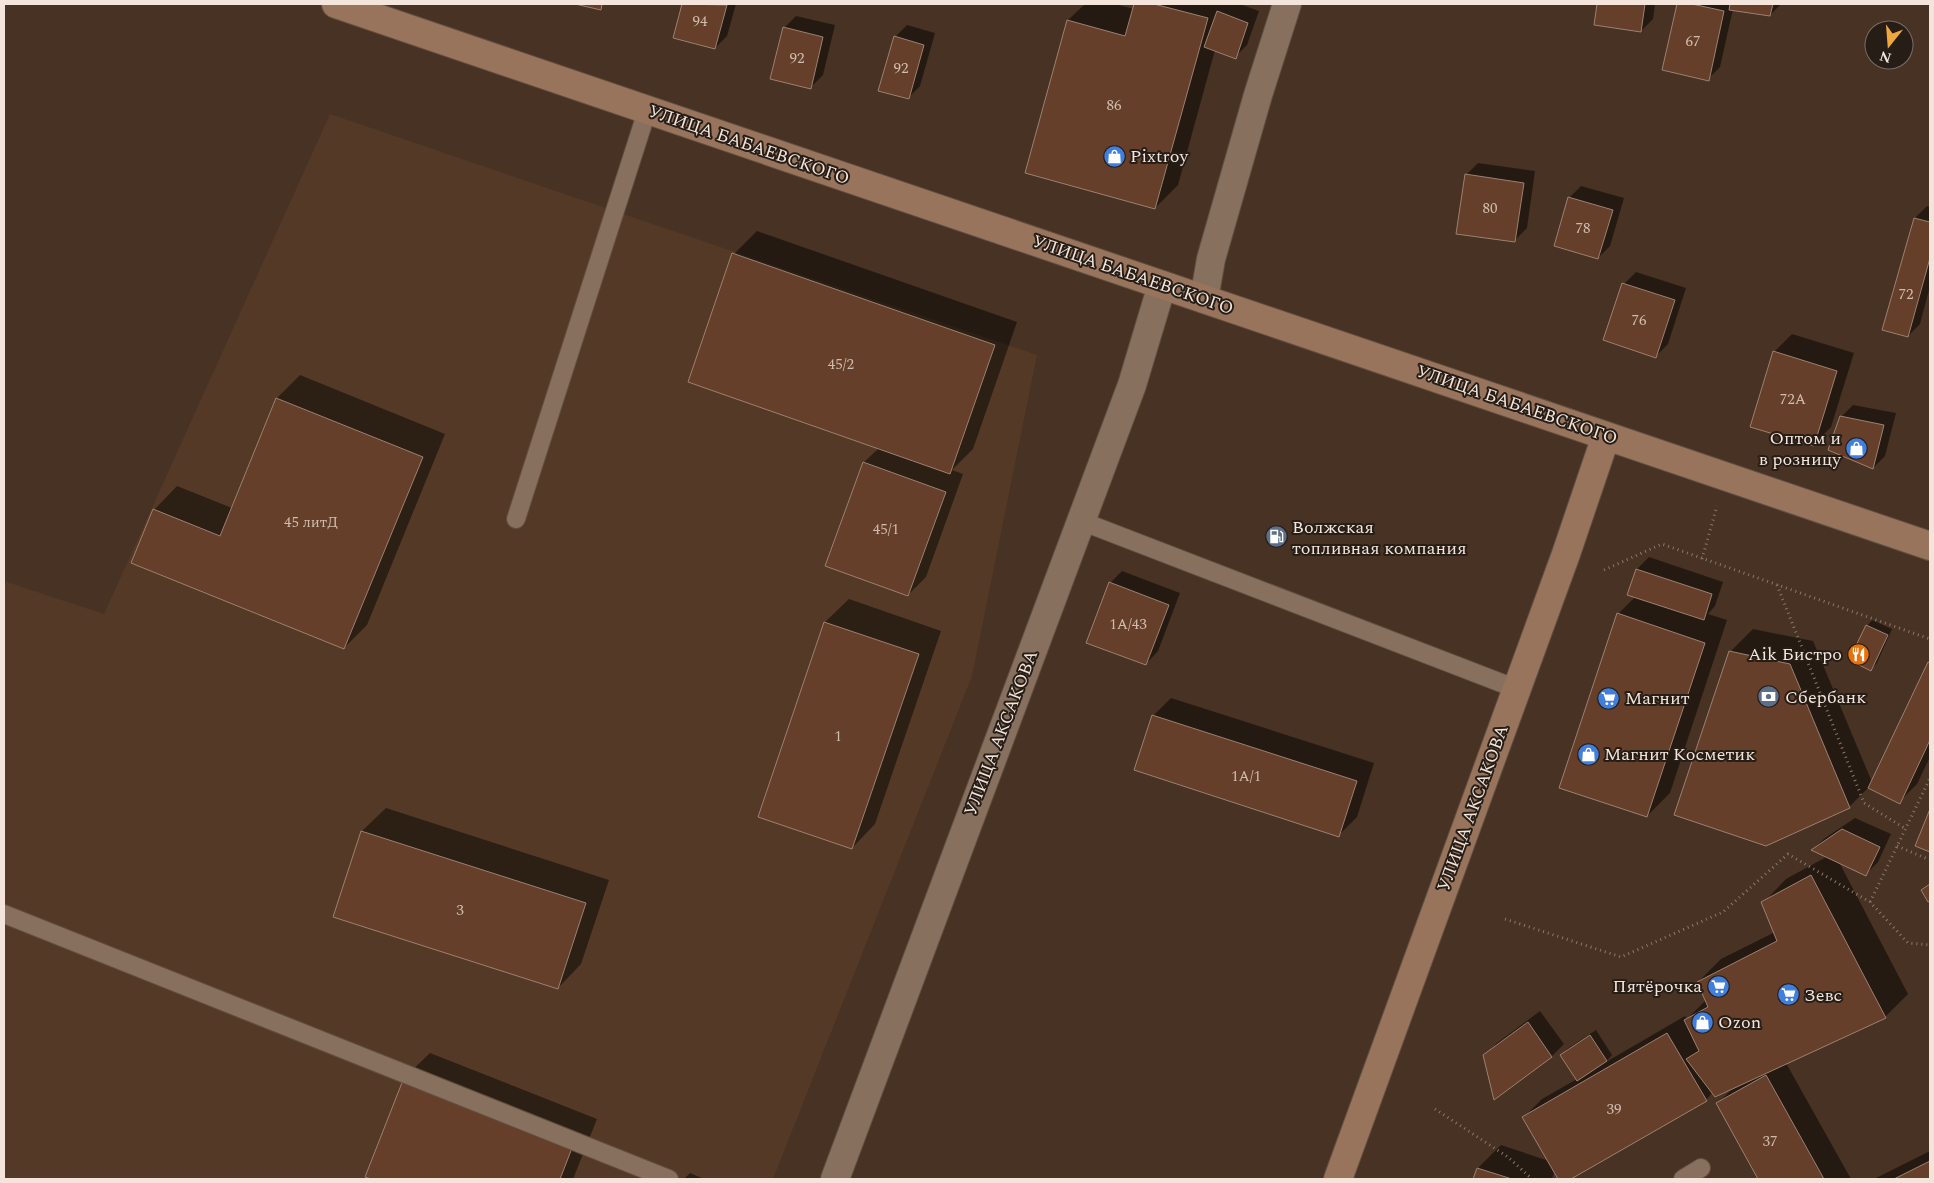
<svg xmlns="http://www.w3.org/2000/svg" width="1934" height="1183" viewBox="0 0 1934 1183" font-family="Spectral,serif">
<rect width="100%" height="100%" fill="#473223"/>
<path fill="#543a26" d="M330 114 1037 355 972 676 773 1179H4V581L104 614Z"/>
<path fill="#0007" d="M683 4H736L727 36 715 48 674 37Z
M1085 4H1115L1134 9 1135 4H1240L1259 11 1247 45 1235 57 1215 50 1178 185 1155 208 1068 20Z
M1598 4H1655L1653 19 1641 31 1595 24Z
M1678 4H1781L1770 15 1733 9 1720 67 1708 79 1663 70Z
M796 16 835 25 823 75 811 87 784 28Z
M907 25 935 33 920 86 908 98 895 37Z
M1478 163 1535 171 1527 228 1515 240 1466 175Z
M1581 186 1624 198 1610 246 1598 258 1569 198Z
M1927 206 1930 207V286L1920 324 1908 336 1915 218Z
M757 231 1017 322 973 449 952 470 963 474 926 577 908 595 864 462 879 448 734 254Z
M1636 272 1686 288 1668 344 1656 356 1624 284Z
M1792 334 1854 353 1831 427 1813 445 1774 352Z
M300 375 445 434 367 625 344 648 154 510 177 486 232 508 277 398Z
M1853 405 1896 413 1885 456 1873 468 1841 417Z
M1649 557 1723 582 1715 606 1708 614 1727 620 1670 793 1647 816 1618 614 1636 596 1637 569Z
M1122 571 1180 593 1158 651 1146 664 1110 583Z
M849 599 941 631 875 824 852 848 759 816 825 622Z
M1872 620 1892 629 1877 663 1871 669 1867 626Z
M1753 629 1813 641 1872 782 1930 662V757L1917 784 1899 802 1869 787 1849 807 1730 652Z
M1171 698 1374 763 1357 817 1339 835 1153 716Z
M386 808 609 880 581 964 558 988 335 916 362 831Z
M1855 818 1891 834 1878 862 1866 874 1839 862 1908 994 1885 1017 1786 1063 1851 1179H1760L1717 1104 1733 1088 1713 1092 1706 1100 1569 1179H1560L1555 1170 1552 1179H1474L1478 1168 1501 1145 1549 1161 1524 1117 1542 1099 1577 1079 1562 1055 1567 1049 1596 1030 1612 1055 1606 1062 1685 1016 1687 1019 1706 1000 1698 982 1721 959 1775 932 1763 903 1786 879 1828 856 1813 849 1825 838Z
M1540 1011 1564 1044 1552 1056 1494 1098 1485 1055 1497 1043Z
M430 1053 597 1119 573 1179H374L367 1176 406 1076Z
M1930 1151V1179H1874Z
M690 1173 704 1179H684Z"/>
<path fill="#653f29" stroke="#9c8172" d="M575 4H602L601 10Z
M682 4 727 5 715 49 673 38Z
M1134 4H1154L1208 18 1155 209 1025 173 1067 20 1125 36Z
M1597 4H1645L1641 32 1594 25Z
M1677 4H1692L1724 11 1709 81 1662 70Z
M1730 4H1773L1770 16 1729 10Z
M1217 11 1248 23 1236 59 1204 47Z
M783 27 823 37 811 89 770 79Z
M894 36 924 45 909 99 878 91Z
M1465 174 1524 183 1515 242 1456 234Z
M1568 197 1613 210 1598 259 1554 246Z
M1914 218 1930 222V258L1908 337 1882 330Z
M732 253 995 345 950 474 688 382Z
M1622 283 1675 300 1656 358 1603 340Z
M1773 351 1837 371 1814 446 1750 427Z
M276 398 423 457 344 649 131 563 153 509 220 536Z
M1840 416 1884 425 1873 469 1828 450Z
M863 462 946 492 908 596 825 566Z
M1636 569 1712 594 1704 620 1627 595Z
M1109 582 1169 605 1146 665 1086 643Z
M1617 613 1705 643 1647 817 1559 788Z
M824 622 919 654 852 849 758 817Z
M1866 625 1888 635 1871 671 1849 660Z
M1729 651 1790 664 1850 808 1766 846 1674 815Z
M1928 662 1930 663V740L1900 804 1868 788Z
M1152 715 1357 781 1339 837 1134 770Z
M1930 809V852L1915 846Z
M1842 829 1880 847 1866 876 1811 850Z
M361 831 586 903 558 989 333 917Z
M1811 875 1886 1018 1715 1097 1686 1059 1699 1051 1684 1020 1708 1007 1697 982 1777 941 1761 902Z
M1930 884V901L1928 902 1921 890Z
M1528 1022 1552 1057 1494 1100 1483 1055Z
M1667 1033 1707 1101 1571 1179H1558L1522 1117Z
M1590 1035 1607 1061 1577 1081 1560 1055Z
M405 1075 574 1143 560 1179H371L365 1177Z
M1766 1075 1824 1179H1758L1716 1103Z
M1930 1161V1179H1894Z
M1477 1168 1512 1179H1473Z"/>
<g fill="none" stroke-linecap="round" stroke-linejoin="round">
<defs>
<path id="service" d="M516 519 647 111
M1081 521 1517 689
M4 914 669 1179
M1683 1179 1701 1168"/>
<path id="minor" d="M1204 299 1211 259 1258 95 1287 4
M835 1179 1132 385 1162 285"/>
<path id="secondary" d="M336 4 1930 546
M1338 1179 1566 554 1606 436"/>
</defs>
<use href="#service" stroke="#604f41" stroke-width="20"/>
<use href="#minor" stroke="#604f41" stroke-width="30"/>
<use href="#secondary" stroke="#604f41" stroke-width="30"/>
<path stroke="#8b796c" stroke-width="3" stroke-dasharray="1 4" stroke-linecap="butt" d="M1702 559 1717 506
M1604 570 1662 544 1930 639
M1777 585 1864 803 1906 829
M1897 846 1930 860
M1870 902 1930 778
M1505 919 1621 957 1723 912 1788 854 1870 902 1908 943 1930 945
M1435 1109 1508 1157 1532 1179"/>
<use href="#service" stroke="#87705e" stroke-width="18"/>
<use href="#minor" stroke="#87705e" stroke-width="28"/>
<use href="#secondary" stroke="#97745b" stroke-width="28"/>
</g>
<defs>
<symbol id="shop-disc" viewBox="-11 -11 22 22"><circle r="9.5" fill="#3f7fe0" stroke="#261d16"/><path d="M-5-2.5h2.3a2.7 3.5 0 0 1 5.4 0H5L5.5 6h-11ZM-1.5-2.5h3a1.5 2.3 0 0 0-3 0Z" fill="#fff"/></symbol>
<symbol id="fuel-disc" viewBox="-11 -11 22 22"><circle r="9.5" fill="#5c6f8a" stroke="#261d16"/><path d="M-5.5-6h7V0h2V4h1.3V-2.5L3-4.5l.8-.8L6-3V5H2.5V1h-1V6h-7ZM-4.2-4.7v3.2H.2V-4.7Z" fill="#fff"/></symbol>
<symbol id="restaurant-disc" viewBox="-11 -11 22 22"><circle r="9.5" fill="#e8710a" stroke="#261d16"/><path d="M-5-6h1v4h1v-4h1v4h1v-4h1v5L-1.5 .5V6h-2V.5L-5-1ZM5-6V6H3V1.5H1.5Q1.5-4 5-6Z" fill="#fff"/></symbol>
<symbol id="bank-disc" viewBox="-11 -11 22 22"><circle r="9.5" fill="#5c6f8a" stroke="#261d16"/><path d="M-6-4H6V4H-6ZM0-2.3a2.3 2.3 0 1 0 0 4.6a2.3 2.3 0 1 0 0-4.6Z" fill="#fff"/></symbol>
<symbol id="supermarket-disc" viewBox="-11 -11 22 22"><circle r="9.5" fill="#3f7fe0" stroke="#261d16"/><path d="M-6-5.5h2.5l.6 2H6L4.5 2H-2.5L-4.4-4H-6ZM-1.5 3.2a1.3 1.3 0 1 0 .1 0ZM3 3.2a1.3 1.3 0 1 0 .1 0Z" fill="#fff"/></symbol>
</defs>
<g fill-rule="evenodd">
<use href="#shop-disc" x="1102" y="144" width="25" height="25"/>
<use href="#shop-disc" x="1844" y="436" width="25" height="25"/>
<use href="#fuel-disc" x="1264" y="524" width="25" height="25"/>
<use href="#restaurant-disc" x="1846" y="642" width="25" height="25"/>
<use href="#bank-disc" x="1756" y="684" width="25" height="25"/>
<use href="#supermarket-disc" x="1596" y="686" width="25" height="25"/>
<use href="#shop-disc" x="1576" y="742" width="25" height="25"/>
<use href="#supermarket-disc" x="1706" y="974" width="25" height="25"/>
<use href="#supermarket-disc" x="1776" y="982" width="25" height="25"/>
<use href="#shop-disc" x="1690" y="1010" width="25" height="25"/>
</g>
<g text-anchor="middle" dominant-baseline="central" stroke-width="4" stroke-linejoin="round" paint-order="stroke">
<g font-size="15" fill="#d0bcae">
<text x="700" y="21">94</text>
<text x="1693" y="41">67</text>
<text x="797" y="58">92</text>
<text x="901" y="68">92</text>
<text x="1114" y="105">86</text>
<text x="1490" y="208">80</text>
<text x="1583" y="228">78</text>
<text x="1906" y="294">72</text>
<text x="1639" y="320">76</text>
<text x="841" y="364">45/2</text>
<text x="1793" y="399">72А</text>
<text x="311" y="522">45 литД</text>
<text x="886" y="529">45/1</text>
<text x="1128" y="624">1А/43</text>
<text x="838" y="736">1</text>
<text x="1246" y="776">1А/1</text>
<text x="460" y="910">3</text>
<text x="1614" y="1109">39</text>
<text x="1770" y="1141">37</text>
</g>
<g font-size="18" fill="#f3e5db" stroke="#261d16">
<text transform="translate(749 145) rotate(19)">УЛИЦА БАБАЕВСКОГО</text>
<text transform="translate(1133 275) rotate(19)">УЛИЦА БАБАЕВСКОГО</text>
<text transform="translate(1517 405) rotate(19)">УЛИЦА БАБАЕВСКОГО</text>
<text transform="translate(1001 733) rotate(-69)">УЛИЦА АКСАКОВА</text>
<text transform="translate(1473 808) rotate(-70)">УЛИЦА АКСАКОВА</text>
</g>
<g font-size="18" fill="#f3e5db" stroke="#261d16" text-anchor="start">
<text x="1130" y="156">Pixtroy</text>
<text x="1841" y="438" text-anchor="end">Оптом и<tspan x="1841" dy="21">в розницу</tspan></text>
<text x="1292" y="527">Волжская<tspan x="1292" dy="21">топливная компания</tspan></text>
<text x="1842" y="654" text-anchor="end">Aik Бистро</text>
<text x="1785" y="697">Сбербанк</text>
<text x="1625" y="698">Магнит</text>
<text x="1604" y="754">Магнит Косметик</text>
<text x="1702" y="986" text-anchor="end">Пятёрочка</text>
<text x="1804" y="995">Зевс</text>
<text x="1718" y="1022">Ozon</text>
</g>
</g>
<rect width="1934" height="1183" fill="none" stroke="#f3e5db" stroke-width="10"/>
<g transform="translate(1889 45) rotate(197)"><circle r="24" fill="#261d16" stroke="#786d65"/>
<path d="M0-4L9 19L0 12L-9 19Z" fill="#eea83c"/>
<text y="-8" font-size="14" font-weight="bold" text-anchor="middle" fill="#f3e5db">N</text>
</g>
</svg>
